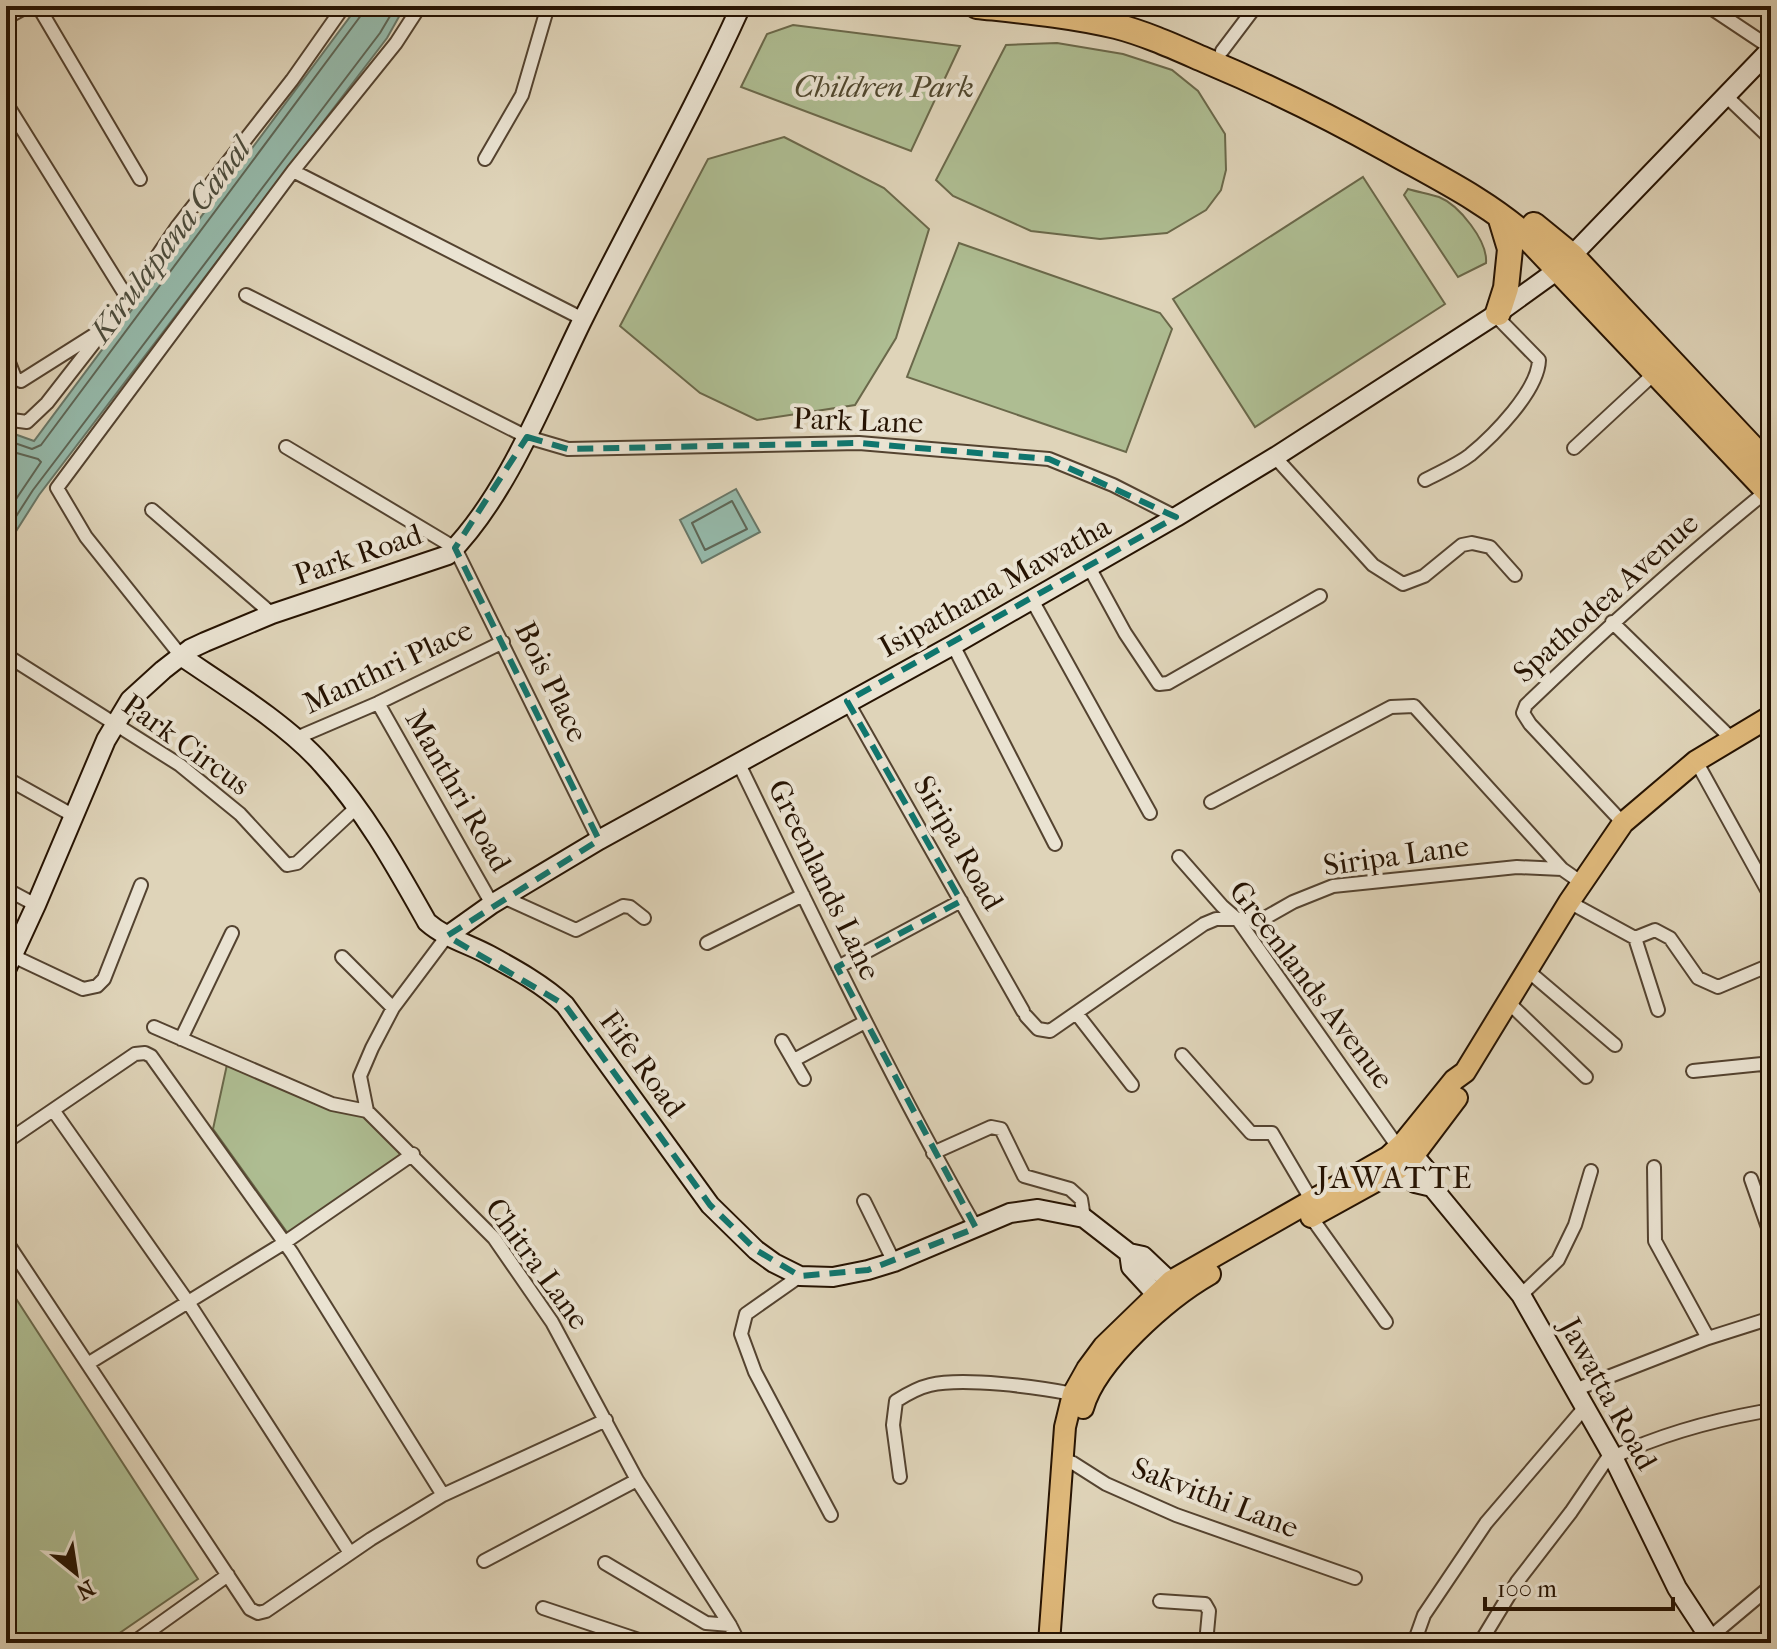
<svg xmlns="http://www.w3.org/2000/svg" width="1777" height="1649" viewBox="0 0 1777 1649" font-family="'IM FELL French Canon',serif">
<rect width="100%" height="100%" fill="#dfd4b9"/>
<filter id="stains"><feTurbulence type="fractalNoise" baseFrequency=".0025" numOctaves="4"/><feColorMatrix values="0 0 0 0 .2 0 0 0 0 .09 0 0 0 0 .02 0 0 0 .5 -.17"/></filter>
<radialGradient id="worn" r=".72"><stop offset=".6" stop-color="#630" stop-opacity="0"/><stop offset="1" stop-color="#630" stop-opacity=".3"/></radialGradient>
<path fill="#aebd92" stroke="#6a684a" stroke-width="2" d="M793 25 960 46 911 151 741 87 767 34Z
M1057 43 1123 54 1172 70 1198 91 1225 134 1226 170 1221 190 1206 210 1167 233 1100 239 1031 231 953 196 936 180 1006 45Z
M784 137 884 188 929 229 896 338 855 405 757 420 700 393 620 326 708 159Z
M1363 177 1445 304 1255 427 1173 299Z
M1408 189C1418 192 1430 194 1439 197 1459 205 1488 241 1486 263L1458 277 1404 195Z
M959 243 1160 313 1172 329 1126 452 907 377Z
M228 1060 333 1106 363 1101 408 1154 289 1235 213 1129Z
M13 1294 198 1579 105 1643H6V1300Z
M262 1634 277 1643H222L231 1639Z"/>
<path fill="#95b9aa" stroke="#697767" stroke-width="2" d="M358 6H405L387 38 39 495 6 547V431L34 441Z
M736 489 760 532 702 563 680 520Z"/>
<g fill="none" stroke-linecap="round" stroke-linejoin="round">
<path stroke="#5e6656" stroke-width="2" d="M6 440 32 449 41 445 362 14 363 6
M6 450 38 459 41 462 6 514
M732 501 747 529 705 550 692 523Z
M6 532 33 490 380 33 396 6"/>
<defs>
<path id="street" d="M38 6 140 179
M1708 6 1771 48
M6 18 28 6
M1222 51 1256 6
M1726 96 1771 139
M6 103 128 299
M485 159 522 95 548 6
M293 171 583 319
M246 295 527 437 568 449 859 443 1049 459 1113 485 1176 517
M6 355 15 378 21 381 97 333
M6 415 12 420 27 422 47 403 128 299 177 227 292 80 344 6
M286 447 455 548 599 840
M1574 448 1657 371
M1275 457 1373 565 1403 584 1424 576 1462 545 1472 543 1490 547 1515 575
M1425 480C1440 472 1457 465 1470 455 1493 436 1538 391 1539 360L1495 315
M152 510 272 614
M1089 567 1125 633 1159 684 1168 683 1320 596
M1032 600 1150 813
M1612 622 1732 739
M953 645 1055 844
M6 655 180 765 240 814 287 865 297 863 357 807
M181 656 86 537 57 488 293 171 396 43 420 6
M847 701 1023 1011
M378 703 492 904
M294 739 378 703 503 642
M1696 761 1771 897
M738 762C814 918 889 1076 976 1228
M6 778 74 816
M1211 802 1391 707 1414 706 1562 869
M1623 823 1530 724 1523 713 1526 705C1604 630 1684 558 1768 490
M1179 857 1222 906 1238 920 1398 1147
M6 889 36 905
M503 897 576 930 623 906 630 907 644 918
M1569 902 1635 938 1655 930 1670 938 1698 978 1718 987 1770 965
M447 936 393 1008 372 1048 360 1076 367 1111 494 1238 552 1322 637 1480 730 1625 739 1643
M1635 938 1658 1010
M707 943 803 895
M13 956 83 989 97 986 104 979 141 885
M342 957 393 1008
M838 967 961 901
M1527 970 1615 1045
M1509 1003 1586 1077
M1077 1014 1132 1085
M1026 1016 1038 1029 1050 1031 1204 924 1216 919H1263L1293 902 1333 886 1517 867 1562 869 1582 883
M154 1027 332 1104 367 1111
M181 1039 232 933
M782 1041 804 1079
M1182 1055 1251 1133H1272L1312 1201
M794 1060 865 1022
M1693 1071 1762 1064 1771 1071
M53 1110 188 1302 350 1553
M6 1142 135 1054 145 1053 151 1056 292 1253 443 1495
M933 1153 991 1127 1001 1129 1024 1176 1070 1189 1081 1199 1084 1218
M1654 1167 1655 1241 1708 1338
M1751 1179 1771 1236
M864 1201 894 1262
M1311 1217 1386 1322
M6 1241 250 1609 258 1613 266 1611 371 1539 443 1495 606 1420
M800 1276 746 1314 741 1334 755 1372 831 1515
M1521 1295 1558 1260 1575 1225 1591 1171
M89 1363 284 1243 413 1154
M1577 1389 1708 1338 1771 1318
M1613 1457C1660 1435 1710 1421 1760 1412
M1061 1459 1073 1463 1106 1484 1176 1515 1355 1578
M900 1477 893 1425 896 1401C907 1394 917 1388 930 1385 963 1377 1038 1387 1073 1394
M484 1561 637 1480
M605 1563 706 1623 730 1625
M1160 1601 1205 1604 1209 1611 1206 1643
M543 1608 648 1643
M1709 1638 1771 1586
M133 1643 228 1575
M1414 1643 1424 1615 1486 1523 1586 1406
M1480 1643 1517 1582 1571 1512 1611 1453"/>
<path id="secondary" d="M181 656C225 686 287 724 322 764 365 811 396 867 427 922 445 938 469 944 489 955 515 969 544 985 565 1005L710 1205 756 1250 774 1263 800 1276 833 1277 868 1270 894 1262 1010 1213 1038 1209 1084 1218 1129 1253 1143 1256 1181 1292
M447 936 492 904 599 840 953 645 1176 517 1275 457 1498 313 1559 269 1771 49
M6 970 36 905 106 740 130 700 163 670 190 649 205 642 272 614 448 555C509 494 546 393 584 317 636 213 693 112 741 6
M1405 1145 1428 1172 1432 1187 1521 1295 1611 1453 1677 1588 1713 1643
M1389 1158 1415 1183 1432 1187
M1129 1253 1131 1267 1165 1304"/>
<path id="primary" d="M1311 1217 1398 1169 1414 1155 1457 1098
M1083 1408C1096 1361 1168 1298 1210 1274
M1049 1643 1065 1427 1073 1394 1087 1369 1104 1346 1171 1281 1388 1157 1403 1143 1454 1080 1465 1072 1569 902 1623 823 1696 761 1771 716"/>
<path id="highway" d="M977 6C1024 11 1070 15 1116 26 1147 34 1177 48 1207 61 1269 87 1328 116 1387 149 1435 176 1489 202 1530 240L1771 494
M1534 225 1572 256 1771 468
M1498 313 1506 288 1510 249 1500 216"/>
</defs>
<use href="#street" stroke="#544330" stroke-width="16"/>
<use href="#secondary" stroke="#261302" stroke-width="22"/>
<use href="#primary" stroke="#261302" stroke-width="24"/>
<use href="#highway" stroke="#261302" stroke-width="28"/>
<use href="#street" stroke="#eae3d2" stroke-width="12"/>
<use href="#secondary" stroke="#eae3d2" stroke-width="18"/>
<use href="#primary" stroke="#e0ba7c" stroke-width="20"/>
<use href="#highway" stroke="#e0ba7c" stroke-width="24"/>
</g>
<path fill="none" stroke="#0f766e" stroke-width="6" stroke-dasharray="16 10" stroke-linejoin="round" d="M527 437 568 449 859 443 1049 459 1176 517 847 701 961 901 837 967 976 1228 868 1270 800 1276 756 1250 710 1205 565 1005 447 936 599 840 455 548Z"/>
<g text-anchor="middle" dominant-baseline="central" stroke-width="8" stroke-linejoin="round" paint-order="stroke">
<g font-size="30" font-style="italic" fill="#4f462d" stroke="#eae3d2">
<text x="884" y="87">Children Park</text>
</g>
<g font-size="30" fill="#261302" stroke="#eae3d2">
<text transform="translate(858 421) rotate(2)">Park Lane</text>
<text transform="translate(358 555) rotate(-19)">Park Road</text>
<text transform="translate(995 587) rotate(-29)">Isipathana Mawatha</text>
<text transform="translate(1606 598) rotate(-42)">Spathodea Avenue</text>
<text transform="translate(388 667) rotate(-25)">Manthri Place</text>
<text transform="translate(551 682) rotate(64)">Bois Place</text>
<text transform="translate(186 745) rotate(36)">Park Circus</text>
<text transform="translate(458 791) rotate(60)">Manthri Road</text>
<text transform="translate(958 843) rotate(60)">Siripa Road</text>
<text transform="translate(1396 856) rotate(-8)">Siripa Lane</text>
<text transform="translate(824 880) rotate(64)">Greenlands Lane</text>
<text transform="translate(1311 985) rotate(53)">Greenlands Avenue</text>
<text transform="translate(642 1064) rotate(54)">Fife Road</text>
<text transform="translate(537 1264) rotate(54)">Chitra Lane</text>
<text transform="translate(1608 1394) rotate(61)">Jawatta Road</text>
<text transform="translate(1215 1498) rotate(21)">Sakvithi Lane</text>
</g>
<g font-size="32" font-style="italic" fill="#4d4d3d" stroke="#eae3d2">
<text transform="translate(170 240) rotate(-53)">Kirulapana Canal</text>
</g>
<g font-size="32" letter-spacing="2" fill="#261302" stroke="#eae3d2">
<text x="1395" y="1177">JAWATTE</text>
</g>
</g>
<rect width="1777" height="1649" fill="none" stroke="#dfd4b9" stroke-width="32"/>
<rect x="8" y="8" width="1761" height="1633" fill="none" stroke="#261302" stroke-width="4"/>
<rect x="16" y="16" width="1745" height="1617" fill="none" stroke="#261302" stroke-width="2"/>
<g transform="translate(76 1573) rotate(150)" stroke="#eae3d2" stroke-width="6" paint-order="stroke">
<path d="M0-6L14 30L0 20L-14 30Z" fill="#261302"/>
<text y="-12" font-size="22" font-weight="bold" text-anchor="middle" fill="#261302">N</text>
</g>
<path d="M1485 1597v12h188v-12" fill="none" stroke="#261302" stroke-width="4"/>
<text x="1497" y="1597" font-size="24" fill="#261302" stroke="#eae3d2" stroke-width="6" paint-order="stroke">100 m</text>
<rect width="100%" height="100%" filter="url(#stains)"/>
<rect width="100%" height="100%" fill="url(#worn)"/>
</svg>
